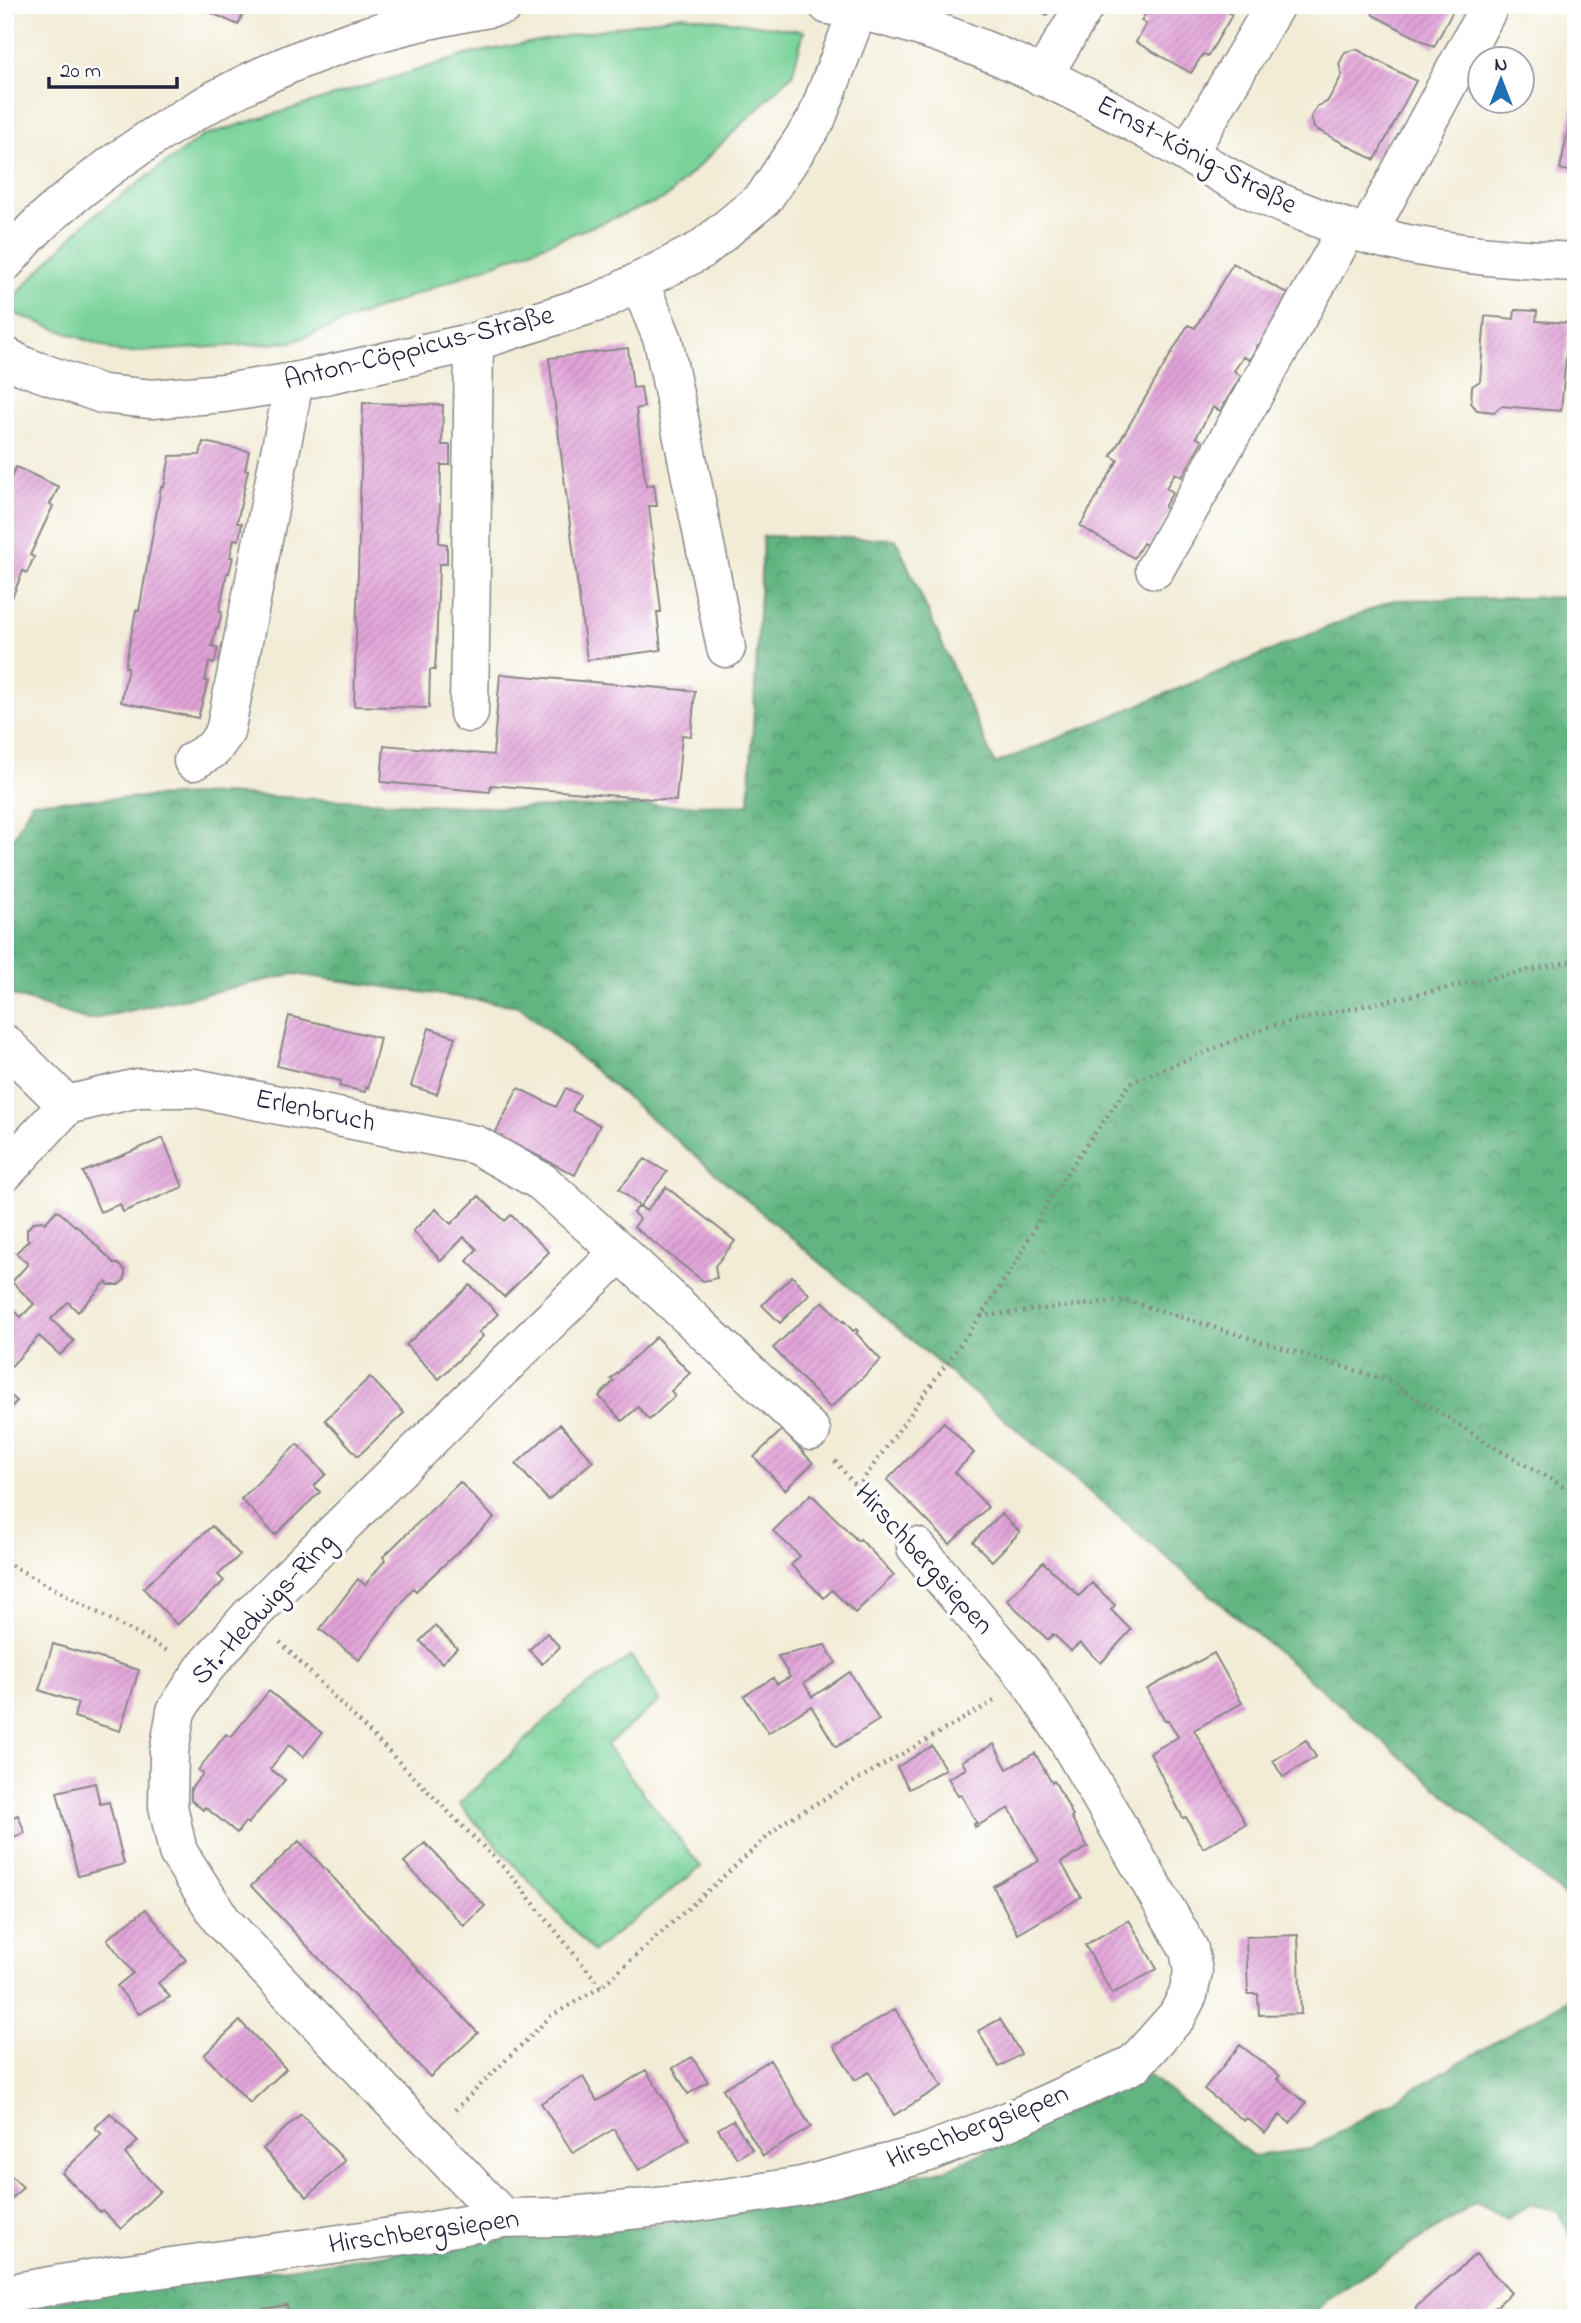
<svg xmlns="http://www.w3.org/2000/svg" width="1581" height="2323" viewBox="0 0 1581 2323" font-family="'Indie Flower',sans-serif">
<defs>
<pattern id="forest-crowns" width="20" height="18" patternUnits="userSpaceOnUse" patternTransform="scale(1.75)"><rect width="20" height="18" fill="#62b581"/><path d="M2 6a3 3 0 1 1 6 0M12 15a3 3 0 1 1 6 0" fill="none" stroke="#50936b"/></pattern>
<pattern id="park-crowns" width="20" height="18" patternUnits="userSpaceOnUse" patternTransform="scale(1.75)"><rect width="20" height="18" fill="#79d399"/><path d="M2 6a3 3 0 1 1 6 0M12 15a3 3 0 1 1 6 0" fill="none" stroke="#68b585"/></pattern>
<pattern id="building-hatch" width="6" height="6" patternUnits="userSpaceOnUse" patternTransform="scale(1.75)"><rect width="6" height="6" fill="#e0a2d7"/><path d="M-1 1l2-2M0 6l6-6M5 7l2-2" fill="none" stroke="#c08bb9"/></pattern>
</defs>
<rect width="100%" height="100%" fill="#fff"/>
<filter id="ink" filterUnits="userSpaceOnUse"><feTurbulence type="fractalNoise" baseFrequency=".0143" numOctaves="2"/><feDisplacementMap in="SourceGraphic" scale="14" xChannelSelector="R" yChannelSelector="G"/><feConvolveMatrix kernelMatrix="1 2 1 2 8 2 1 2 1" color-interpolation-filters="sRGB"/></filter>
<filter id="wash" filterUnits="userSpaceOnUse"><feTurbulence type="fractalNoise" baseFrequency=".00686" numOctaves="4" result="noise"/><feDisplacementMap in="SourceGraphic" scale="28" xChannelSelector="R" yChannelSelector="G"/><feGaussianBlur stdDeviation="1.57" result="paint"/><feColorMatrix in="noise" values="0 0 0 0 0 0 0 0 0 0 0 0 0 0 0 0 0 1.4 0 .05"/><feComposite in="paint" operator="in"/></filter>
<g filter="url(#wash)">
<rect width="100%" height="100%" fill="#f2ecd6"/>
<path fill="#79d399" stroke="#4e7a6a" stroke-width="2" d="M682 15 804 31 792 75 666 198 292 342 121 353 5 310V306L88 220 203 136 473 53Z"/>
<path fill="url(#forest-crowns)" stroke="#426c5e" stroke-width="2" d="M763 536 896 539 995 764 1394 600 1576 597V1906L519 1006 294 974 88 1020 5 993V854L32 802 221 794 508 808 749 804Z
M1576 1995V2247L1558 2211 1530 2204 1507 2218 1476 2203 1328 2299 1311 2318H5V2308L500 2238 599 2233 724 2214 948 2169 1147 2074 1253 2156 1310 2149Z"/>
<path fill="url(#park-crowns)" stroke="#4e7a6a" stroke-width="2" d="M631 1656 660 1701 606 1745 701 1867 593 1952 459 1804 566 1701Z"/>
<g id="blocks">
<path fill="url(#building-hatch)" d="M5 5H16L5 29Z
M194 5H247L238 25Z
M1029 5H1053L1047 15Z
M1150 5H1230L1227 11 1232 15 1208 56 1203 54 1191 73 1136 42 1146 24 1141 21Z
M1370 5H1456L1434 47 1373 15Z
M1356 49 1416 81 1375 160 1314 128 1311 117 1317 106 1327 102 1335 88 1342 75 1339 64 1345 52Z
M1575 96 1576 97V173L1560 169Z
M1233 263 1288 294 1279 310 1286 314 1265 350 1258 345 1250 360 1243 357 1234 371 1241 376 1220 411 1213 407 1196 437 1202 441 1182 477 1175 473 1166 488 1173 492 1164 507 1171 511 1150 547 1143 543 1134 558 1080 526 1118 460 1111 456 1188 325 1195 328Z
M1515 310 1537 311 1536 321 1569 323 1561 411 1501 406 1494 412 1477 410 1471 403 1472 386 1480 381 1485 316 1514 319Z
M628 348 633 388 641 387 644 407 636 409 646 486 654 484 657 506H649L661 612H657L661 650 587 660 549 358Z
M363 403 443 405 442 445H450V465H441L439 543 447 544V564H439L436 653 435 670H430L429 708 354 706Z
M203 442 249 451 245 470H248L237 523H242L239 540 234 539 230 557H233L229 573H227L219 612H222L218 629H216L212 646 218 648 214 664 209 662 205 681H208L198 718 121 702 128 667H125L136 610 139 611 161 487H164L170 456 200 455Z
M16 467 59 487 50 504 53 506 30 555 34 557 27 573 23 571 9 605 7 603 5 607V478L10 479Z
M500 674 695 691 691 736 682 735 676 801 491 785 490 792 381 782 384 745 493 755Z
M289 1016 380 1038 368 1088 366 1087 365 1092 339 1086 341 1081 277 1066Z
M429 1028 455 1037 437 1094 411 1086Z
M518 1088 556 1107 566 1088 580 1095 572 1111 600 1125 575 1175 495 1134Z
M163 1138 183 1187 123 1212 120 1204 100 1212 83 1172Z
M645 1159 667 1172 640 1206 646 1211 666 1187 735 1241 715 1266 717 1278 703 1281 634 1227 640 1219 633 1213 639 1206 619 1189Z
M479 1196 505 1221 511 1215 549 1252 504 1297 467 1261 477 1249 464 1237 441 1261 413 1231 436 1209 451 1224Z
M57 1210 75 1226 76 1225 115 1264H118L125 1270V1279L119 1285H109L106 1282 78 1312 68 1302 51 1319 74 1341 60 1355 39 1336 5 1373V1302L21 1317 34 1304 12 1282 28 1264 16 1253 29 1240 27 1238V1229L34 1222 43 1221 45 1223Z
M792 1276 809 1294 780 1323 762 1305Z
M470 1285 498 1314 479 1332 483 1336 439 1379 406 1345Z
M823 1301 843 1322 844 1321 853 1331 856 1329 858 1331 856 1333 881 1360 830 1408 773 1348Z
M656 1337 690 1373 671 1391 675 1396 649 1420 638 1407 622 1421 599 1396 614 1381 611 1379Z
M370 1377 404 1413 358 1456 325 1420Z
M5 1391 17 1401 5 1413Z
M944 1422 974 1453 955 1472 988 1507 950 1544 887 1480Z
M560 1424 593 1461 548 1500 516 1464Z
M782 1430 813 1463 785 1490 754 1457Z
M297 1444 326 1474 314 1486 320 1492 275 1535 241 1499Z
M460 1482 494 1518 416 1591 413 1588 359 1660 320 1629 358 1579 365 1585 385 1560 383 1557Z
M811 1494 858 1541 860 1539 894 1575 855 1613 832 1590 824 1598 791 1565 800 1556 773 1531Z
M1001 1514 1020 1532 992 1561 973 1542Z
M212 1526 240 1555 218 1575 224 1581 177 1625 143 1588Z
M1043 1562 1079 1596 1092 1583 1115 1605 1111 1610 1131 1630 1101 1663 1080 1643 1071 1651 1053 1634 1048 1640 1007 1600Z
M435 1626 457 1648 442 1663 420 1641Z
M547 1633 560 1647 542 1664 529 1650Z
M53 1644 139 1670 120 1731 74 1717 78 1703 39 1690Z
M825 1645 836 1663 804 1683 812 1697 850 1672 879 1720 836 1747 811 1706 768 1733 744 1696 773 1678 777 1684 790 1677 778 1656Z
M1214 1653 1242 1703 1194 1730 1246 1824 1203 1848 1186 1817 1183 1818 1150 1753 1178 1737 1168 1720 1165 1721 1147 1689Z
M269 1691 322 1733 303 1757 289 1745 270 1769 285 1780 248 1824 245 1822 237 1833 205 1807 203 1810 191 1800V1788L203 1774 198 1770 226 1734 231 1737Z
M1306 1740 1316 1757 1283 1777 1273 1761Z
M994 1744 1007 1769 1035 1753 1052 1783 1054 1781 1064 1798 1073 1816 1071 1817 1088 1847 1061 1862 1081 1897 1018 1934 993 1886 1039 1861 1009 1808 975 1827 974 1824 977 1823 961 1795 958 1796 948 1778 966 1769 962 1761Z
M932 1746 945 1769 909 1789 897 1767Z
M95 1783 100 1804 109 1802 124 1864 78 1876 57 1792Z
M18 1815 25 1833 11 1838 5 1820Z
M299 1841 478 2033 430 2077 251 1886Z
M425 1843 485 1906 464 1926 404 1862Z
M146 1909 186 1960 158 1983 170 1997 139 2014 117 1986 133 1973 107 1939Z
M1129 1920 1157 1969 1112 1994 1085 1945Z
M1298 1935 1301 2014 1259 2015 1258 1994H1248L1246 1937Z
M895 2009 942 2086 894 2115 869 2072 855 2080 834 2046Z
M1000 2019 1021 2054 999 2067 978 2031Z
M240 2021 286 2069 250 2103 204 2055Z
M1240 2045 1280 2076 1277 2079 1306 2103 1290 2123 1280 2115 1265 2133 1247 2118 1244 2121 1204 2089Z
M692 2057 708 2082 688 2094 673 2068Z
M770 2060 811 2127 763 2156 723 2089Z
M646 2070 689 2140 639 2170 614 2129 573 2153 541 2103 583 2077 597 2101Z
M110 2113 138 2141 125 2154 160 2191 121 2229 102 2210 100 2212 62 2173 102 2134 95 2128Z
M301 2114 345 2161 307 2197 263 2149Z
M733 2120 752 2149 737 2158 718 2129Z
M5 2170 23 2187 5 2206Z
M1476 2254 1511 2293 1484 2318H1424L1415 2308Z
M287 2305 289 2318H263L262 2309Z"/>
</g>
</g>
<g filter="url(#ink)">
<use href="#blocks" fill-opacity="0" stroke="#8a8788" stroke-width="2"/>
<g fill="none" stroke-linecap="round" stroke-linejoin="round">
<defs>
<path id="minor" d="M828 5C938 22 1041 72 1138 125 1175 145 1210 169 1248 188 1268 198 1290 207 1311 215 1394 250 1487 258 1576 262
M1042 77 1085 5
M1188 153 1275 5
M1367 234 1490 5
M5 262C18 248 30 232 45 219 134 140 246 74 360 38 407 23 456 14 504 5
M639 282 663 340 726 648
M5 356 23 366 102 394 152 399 224 393 294 382 474 342 601 301 701 250 764 198 816 120 858 10
M1155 569 1348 228
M469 713 474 342
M193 761 213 749 225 732 294 382
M5 1044 67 1105
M5 1172 67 1105 138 1088H195L476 1145 542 1182 620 1252 811 1431
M503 2218 222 1921 178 1852 168 1806 169 1752 176 1711 203 1670 250 1616 620 1252
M5 2294 119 2274 421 2233 503 2218 563 2217 686 2204 802 2186 926 2153 1011 2120 1134 2064 1177 2016 1188 1995 1193 1972 1189 1949 1063 1732 1029 1680 916 1547"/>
</defs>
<use href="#minor" stroke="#8a8788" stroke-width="41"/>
<path stroke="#8a8788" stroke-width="4.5" stroke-dasharray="2 5" stroke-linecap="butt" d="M981 1316 1125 1300 1390 1381 1492 1446 1576 1494
M835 1461 857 1488 888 1519
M857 1488 980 1317 1020 1256 1051 1196 1130 1083 1270 1026 1576 960
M5 1562 168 1651
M280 1642 509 1873 601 1987
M455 2110 551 2016 601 1987 784 1822 994 1701"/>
<use href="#minor" stroke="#fff" stroke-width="38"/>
</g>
</g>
<g text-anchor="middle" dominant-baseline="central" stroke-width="7" stroke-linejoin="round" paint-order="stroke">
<g font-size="28" fill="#22223b" stroke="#fff">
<text transform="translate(1196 156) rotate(28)">Ernst-König-Straße</text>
<text transform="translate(419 349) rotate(-14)">Anton-Cöppicus-Straße</text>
<text transform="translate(315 1112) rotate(12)">Erlenbruch</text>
<text transform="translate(923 1560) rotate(48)">Hirschbergsiepen</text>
<text transform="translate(264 1610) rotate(-47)">St.-Hedwigs-Ring</text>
<text transform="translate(978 2128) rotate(-21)">Hirschbergsiepen</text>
<text transform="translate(424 2233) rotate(-8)">Hirschbergsiepen</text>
</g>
</g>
<rect width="1581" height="2323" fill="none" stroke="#fff" stroke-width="28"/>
<g transform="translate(1501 80)"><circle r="33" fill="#ffffff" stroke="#a7a7b1" stroke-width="2"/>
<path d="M0-5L12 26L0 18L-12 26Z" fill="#1f6fb2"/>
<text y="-10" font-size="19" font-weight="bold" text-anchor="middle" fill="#22223b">N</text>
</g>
<path d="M49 77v10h128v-10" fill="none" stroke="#22223b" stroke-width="3.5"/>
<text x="60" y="77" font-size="21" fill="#22223b" stroke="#ffffff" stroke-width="5" paint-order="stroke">20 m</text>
</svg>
